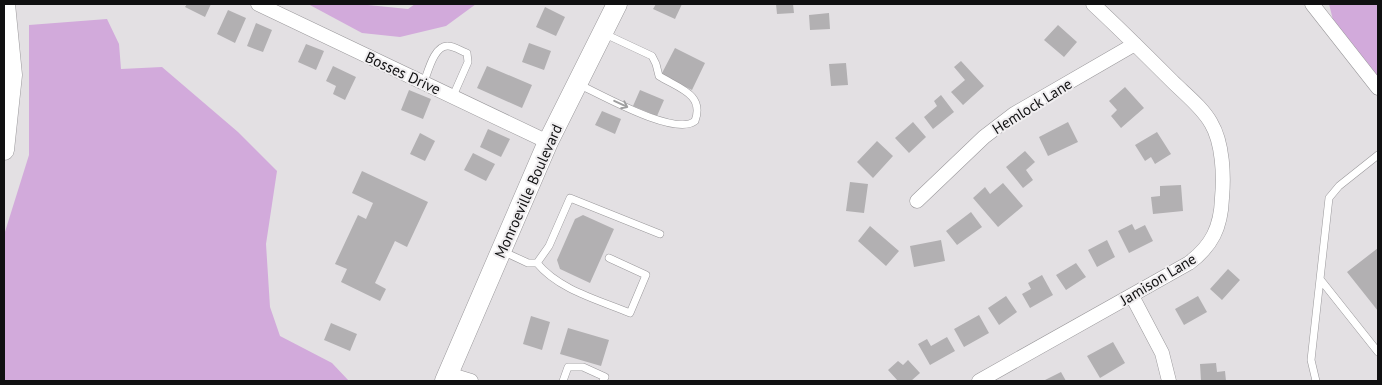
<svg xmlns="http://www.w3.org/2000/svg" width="1382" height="385" viewBox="0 0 1382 385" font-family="'PT Sans',sans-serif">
<rect width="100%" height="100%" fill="#e3e0e3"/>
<path fill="#d2aadb" d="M308 4H358L408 9 415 4H476L446 26 400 37 362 33Z
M1329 4H1378V78L1333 20Z
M107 19 119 44 121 69 162 67 238 132 277 171 266 244 270 307 280 336 332 363 349 381H4V235L29 155V25Z"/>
<path fill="#b2b0b2" d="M187 4H211L205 17 185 7Z
M656 4H682L675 19 653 9Z
M776 4H793L794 13 777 14Z
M545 7 565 17 556 36 536 27Z
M228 10 246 18 235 43 217 34Z
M829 13 830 29 810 30 809 15Z
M256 23 272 30 263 52 247 46Z
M1058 25 1077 42 1064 57 1044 40Z
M529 43 551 51 544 70 522 62Z
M306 44 324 51 316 70 298 62Z
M675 48 705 63 692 90 661 75Z
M961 61 984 86 963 105 951 92 965 80 954 67Z
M846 63 848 85 831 86 829 64Z
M333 66 356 77 345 100 333 94 336 86 326 81Z
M487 66 532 85 522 108 477 88Z
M1125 87 1144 108 1121 128 1111 116 1117 110 1109 101Z
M409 90 431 99 423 119 401 110Z
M640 90 664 100 657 116 633 106Z
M941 95 954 112 933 129 924 117 937 106 934 101Z
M602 111 621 119 615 134 595 125Z
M913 122 926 137 909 153 895 138Z
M1068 122 1078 142 1048 156 1039 137Z
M488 129 510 139 501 157 480 147Z
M1157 132 1171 154 1155 164 1151 157 1145 161 1135 145Z
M420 133 435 141 425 161 410 154Z
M877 141 893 156 873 178 857 162Z
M1025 151 1035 162 1026 170 1033 180 1023 188 1006 167Z
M473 153 495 164 486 181 464 170Z
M362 171 428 202 407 247 395 241 375 283 386 289 380 301 341 282 347 269 335 264 358 215 366 219 373 203 352 193Z
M850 182 868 184 864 213 846 211Z
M1003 183 1023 206 998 227 973 198 985 187 990 194Z
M1181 185 1183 211 1153 214 1151 197 1160 196V186Z
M971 212 982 227 957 245 946 231Z
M583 215 614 229 590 283 560 269 557 260 575 219Z
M1132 224 1135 230 1145 225 1153 241 1129 253 1118 231Z
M870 226 899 251 886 266 858 241Z
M941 240 945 261 914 267 910 246Z
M1107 240 1115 257 1097 267 1088 250Z
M1378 248V311L1347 272Z
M1076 263 1086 277 1066 290 1056 275Z
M1228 269 1240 280 1222 300 1210 289Z
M1042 275 1053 295 1030 308 1022 294 1031 289 1028 283Z
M1006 296 1017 312 999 325 988 308Z
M1198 296 1207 312 1184 325 1175 309Z
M979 315 989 333 964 347 954 329Z
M531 316 550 322 542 350 523 344Z
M331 323 357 334 350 351 324 340Z
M568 328 609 340 601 366 560 354Z
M947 337 955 351 930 365 918 344 927 339 931 346Z
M1113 342 1125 363 1100 378 1087 356Z
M908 360 920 373 911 381H898L888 370 898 361 903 365Z
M1216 363 1217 372 1225 371 1226 381H1201L1200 364Z
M1061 372 1066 381H1043Z"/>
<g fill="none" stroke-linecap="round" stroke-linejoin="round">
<defs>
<path id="lane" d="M424 82C428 72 434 45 448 46 454 46 461 51 467 53L468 62 453 96
M578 84C600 94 675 137 695 121 705 94 678 88 659 76L656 64 652 56 605 34
M502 251 528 263H537L549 246 570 198 660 234
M537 263C559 290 599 300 630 313L646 275 609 258
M1320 279 1329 198 1339 186 1378 155
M563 381 568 367H583L605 377 603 381
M1316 381 1311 360 1320 279 1378 352"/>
<path id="street" d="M258 4 548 142
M1312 4 1378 88
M917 201 984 137 1014 114 1135 44
M1132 296 1162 353 1169 381
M448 374 471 381
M979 381 1189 263C1212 246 1221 227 1222 198 1224 176 1223 143 1211 123 1202 107 1185 94 1172 81 1146 55 1120 29 1093 4"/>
<path id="secondary" d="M4 150 12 75 5 4
M445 381 548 142 617 4"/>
</defs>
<use href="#lane" stroke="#9a989b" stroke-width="8"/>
<use href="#street" stroke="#9a989b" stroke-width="15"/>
<use href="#secondary" stroke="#9a989b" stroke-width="21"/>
<use href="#lane" stroke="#fff" stroke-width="7"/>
<use href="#street" stroke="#fff" stroke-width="14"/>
<use href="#secondary" stroke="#fff" stroke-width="20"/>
</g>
<defs><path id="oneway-shaft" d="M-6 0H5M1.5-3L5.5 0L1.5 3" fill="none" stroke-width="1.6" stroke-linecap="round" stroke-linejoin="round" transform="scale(1.25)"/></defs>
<use stroke="#9f9fa0" href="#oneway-shaft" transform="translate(621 104) rotate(25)"/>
<g text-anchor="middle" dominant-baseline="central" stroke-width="4" stroke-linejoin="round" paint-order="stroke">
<g font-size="15" fill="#101011" stroke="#f0eef0">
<text transform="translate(403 73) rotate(25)">Bosses Drive</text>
<text transform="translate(1032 106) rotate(-32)">Hemlock Lane</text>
<text transform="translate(528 191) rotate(-66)">Monroeville Boulevard</text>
<text transform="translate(1158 279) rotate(-31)">Jamison Lane</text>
</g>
</g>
<rect width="1382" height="385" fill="none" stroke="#101011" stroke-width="10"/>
</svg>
